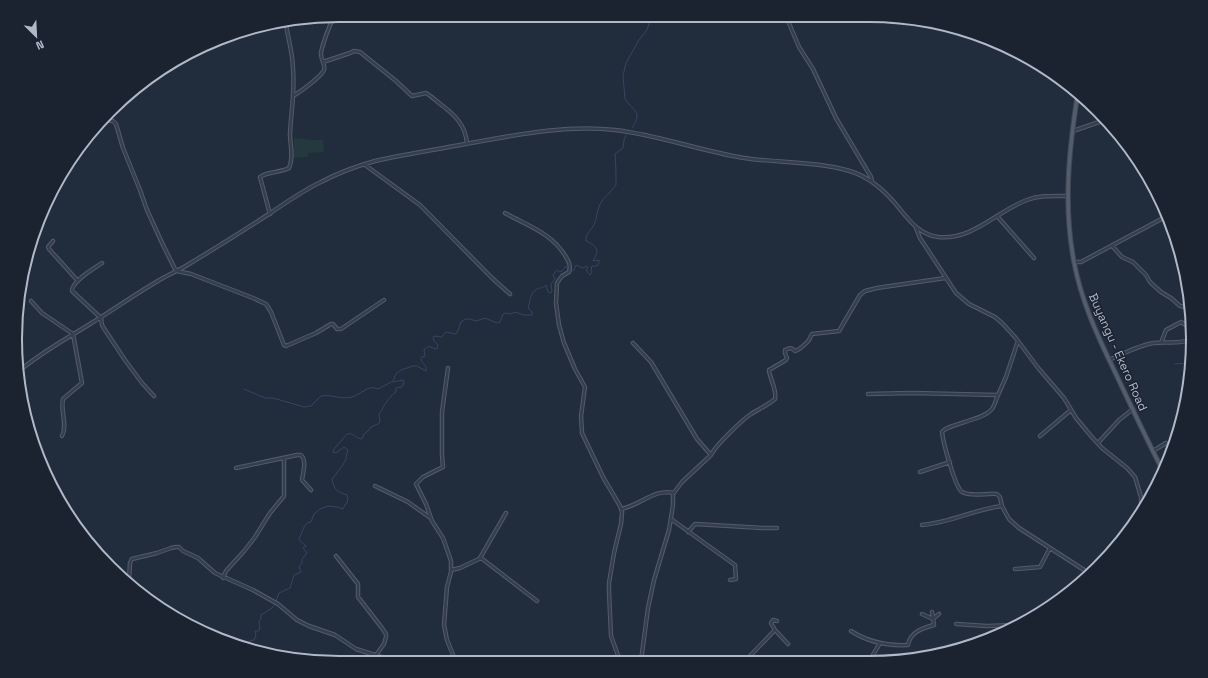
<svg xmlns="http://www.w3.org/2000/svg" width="1208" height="678" viewBox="0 0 1208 678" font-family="'Space Grotesk',sans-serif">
<rect width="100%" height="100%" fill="#212c3c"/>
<path fill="#23393d" d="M294 138 313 140H323L324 152 309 153 308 157 294 158Z"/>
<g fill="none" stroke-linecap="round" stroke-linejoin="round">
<path stroke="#354664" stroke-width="1" d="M632 128C643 111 634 112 625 99L623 76 626 63 639 40 647 30 649 24 647 15
M571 271 574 270 576 265 583 268 587 266 588 268 586 270 590 275 592 272 591 269 592 266H597L599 263V260L593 261C594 259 595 257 596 255 600 248 591 243 586 241V238C587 233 591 230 594 225 597 218 597 210 600 204 604 197 611 192 616 185 616 174 616 165 615 154L623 148 624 140 626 135
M1175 364 1191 363
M244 389 265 398H273L304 407 311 406 321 396C332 394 341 400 352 397 362 394 368 384 378 389L393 381 396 374 401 370 413 366H417L426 371V367C424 363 419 361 422 357L425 356 424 350C429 343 432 349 437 349L438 345 434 341 433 337 435 336 441 337 446 332 455 334 457 333 461 322 465 319H470L476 321 485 318 497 323 500 322 503 314 506 313 511 314 515 312 524 315H532V312L528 308C530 301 530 293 537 289 541 287 542 289 546 285L548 292 551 293 552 291 551 284 555 279 553 275 557 270 560 272 562 271 566 266 568 270
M276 601 279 593 290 588 294 575 301 572 299 567 302 563V559L307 553 303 548 306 546C304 543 300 543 299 539L304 527 307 523 311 522 314 514 320 509 328 506 337 507 343 509 345 505 347 503 348 498 347 495C337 492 334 490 332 479 336 474 341 468 344 463 347 459 346 454 348 450L344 447 336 453 333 452 334 449 347 434C353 432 356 439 362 439L364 434 368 431 371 427 378 424 380 422 379 414C385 406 386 399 396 392V388L402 387 404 383 403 380 393 382
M243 647 246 642 254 640 256 635 255 631H258L260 629 259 621 261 619V615L272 608 275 604
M252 651 255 652"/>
<defs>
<path id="minor" d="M786 16 799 47 813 69 836 118 871 177 872 181
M323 62 350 53 354 51 360 52 396 81 412 96 426 93C431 96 435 100 439 103 454 114 466 125 467 144
M1072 88 1074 95 1077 98
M293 96C300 92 322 76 324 70 326 65 320 59 321 52 324 40 329 27 334 16
M106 120 113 121 116 124 123 148 140 190 147 210 163 245 175 269 177 271 191 274 253 298 266 304 271 312 284 345 286 346 316 333 331 324H333L337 329H341L384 300
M1073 131 1105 120
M365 165 420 205 492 278 510 294
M505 213C528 226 552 233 566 257 569 262 571 266 569 272L562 276 557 283 556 303 559 325 564 343 575 369 585 387 581 416 582 433 603 477 620 506 622 512 621 524 614 553 609 583V591L611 636 620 661
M270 214 260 177C268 171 280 173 289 168 294 157 290 145 290 134 291 113 295 91 293 69 293 54 288 39 286 24
M997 216 1034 258
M916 228 920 238 956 293 969 304 995 317 1002 323 1015 337 1039 369 1064 398 1076 418 1091 436 1102 448 1127 468 1135 477 1141 497V512
M53 241 48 247 49 249 78 281
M1113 247 1122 257 1133 262 1146 275 1150 282 1161 292 1171 298 1180 306 1191 308
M1074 262H1081L1167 216
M102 263C93 269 72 281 72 291L101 318 102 325 105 330 125 360 142 383 154 396
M31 301 42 313 73 334 82 383 63 399C60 411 68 425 62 436
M1188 307C1186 314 1190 320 1189 327L1192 330
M633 343 651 362 697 439 711 455 682 482 673 494V505L669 530 654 580 648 608 641 661
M1161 343 1166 330 1181 322 1189 327
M1109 360C1123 354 1139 345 1154 343 1167 341 1179 345 1192 339
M448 368 442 412V455L443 467 423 477 416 484 426 504 432 521 443 538 451 561V572L447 587 444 625 447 640 456 662
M18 372C40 353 66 339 90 324 115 309 138 292 163 278 170 274 177 271 184 267 214 249 243 231 272 212 288 201 304 190 321 182 338 173 357 166 375 161 401 155 428 151 454 146 507 137 561 124 615 130 659 135 700 151 744 158 776 163 810 161 842 169 863 173 880 186 894 202 907 217 917 234 938 237 972 241 997 211 1027 200 1040 195 1054 196 1067 196
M868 394 912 393 998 395 1006 377 1018 341
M998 395C996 399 995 405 992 409 984 420 947 424 942 432 943 442 955 487 962 492 971 497 986 493 997 494L1000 497 1002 506
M1180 426V423
M1040 436 1071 410
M1098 443 1119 420 1133 409
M1153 451 1166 443 1174 447
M711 455C715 446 742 420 751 414 759 409 768 405 775 399 777 389 770 380 769 370L786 360 787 358 785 353V350C789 348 791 347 795 351 799 350 807 343 809 340 810 338 811 335 812 334L839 331 860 295 865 291 877 288 945 278
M236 468 297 455H301C307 461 303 472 302 480L311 490
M920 472 950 462
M375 486 408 502 429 517
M621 509C639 506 655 488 674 493
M671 519 735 565 736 579 730 580
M922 525C950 523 975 509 1002 506L1009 519 1019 528 1081 568 1091 574
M688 532 695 524 763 528H777
M336 556 358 584V597L382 628 386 634V637L384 644 371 662
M480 558 506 513
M1015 569 1040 567 1050 548
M451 570 460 568 481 558 537 601
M223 578 226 571 245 550 255 537 270 513 284 496V458
M129 580 130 563 132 559 157 553 171 548 176 547H179L183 551 198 558 215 573 253 590 278 604 297 620 309 626 335 635 356 649 397 662
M922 614 933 619
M934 618 939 614
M956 624 987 626 1015 625
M775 630 771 623 773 620 777 621
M851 631C868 642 888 646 908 645 910 632 923 628 934 625L932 612
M870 660 880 643
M745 661 775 630 788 644"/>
<path id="major" d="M1078 92C1069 149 1063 205 1074 262 1081 300 1097 335 1114 370 1130 404 1146 438 1163 471"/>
</defs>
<use href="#minor" stroke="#545b6a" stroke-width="4.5"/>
<use href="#major" stroke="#3f4755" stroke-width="5.5"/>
<use href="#minor" stroke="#353e4c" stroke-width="2.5"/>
<use href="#major" stroke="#535d6c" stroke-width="3.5"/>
</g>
<g text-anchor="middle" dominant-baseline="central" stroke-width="3" stroke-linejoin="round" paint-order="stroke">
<g font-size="12" fill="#b1b8c8" stroke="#1b2331">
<text transform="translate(1118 352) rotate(66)">Buyangu - Ekero Road</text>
</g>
</g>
<path d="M0 0H1208V678H0ZM339 22H869A317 317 0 0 1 1186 339V339A317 317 0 0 1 869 656H339A317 317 0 0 1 22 339V339A317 317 0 0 1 339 22Z" fill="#1b2331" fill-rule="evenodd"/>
<path fill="none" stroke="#b1b8c8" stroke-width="2" d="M339 22H869A317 317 0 0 1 1186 339V339A317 317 0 0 1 869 656H339A317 317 0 0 1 22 339V339A317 317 0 0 1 339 22Z"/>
<g transform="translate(36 36) rotate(156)" stroke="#1b2331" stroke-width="3" paint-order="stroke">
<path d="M0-3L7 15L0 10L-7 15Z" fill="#b1b8c8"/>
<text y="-6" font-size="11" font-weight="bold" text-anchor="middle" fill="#b1b8c8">N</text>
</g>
</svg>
